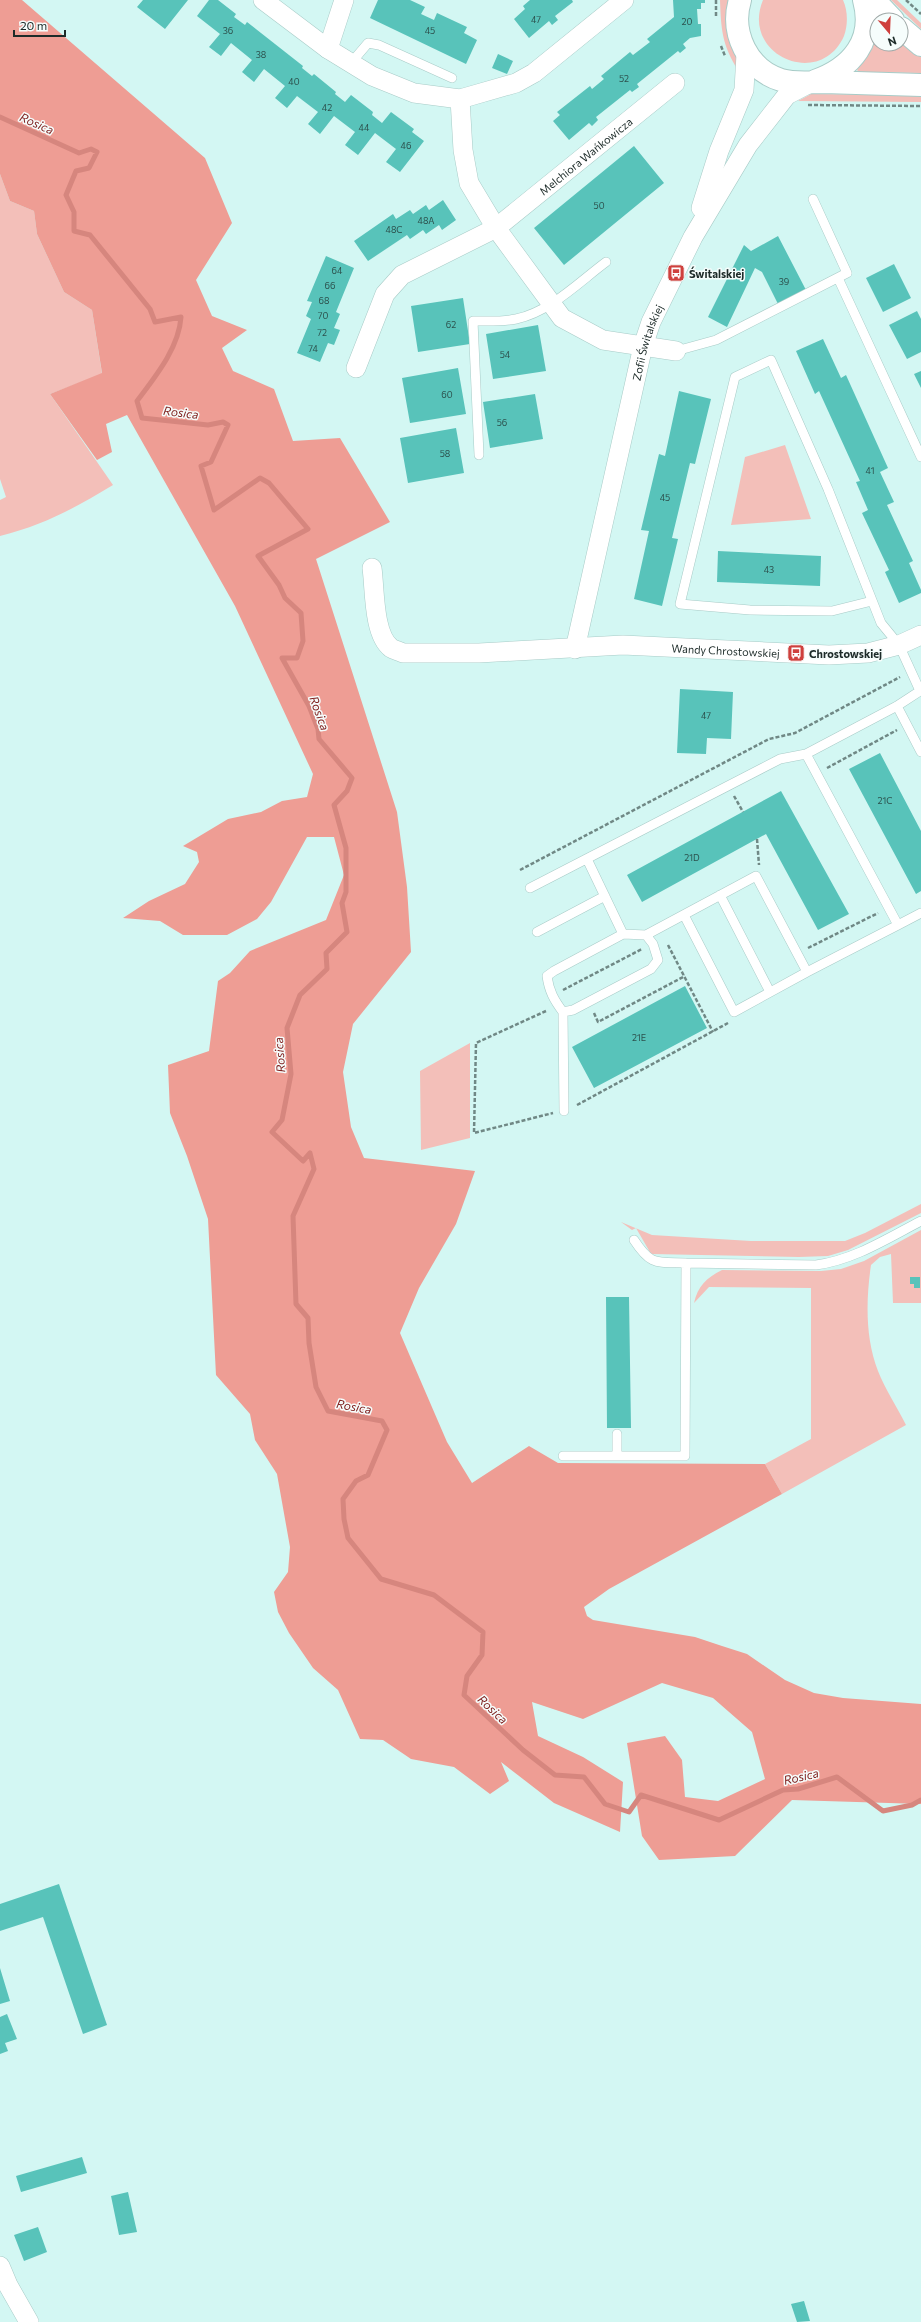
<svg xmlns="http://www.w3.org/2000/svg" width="921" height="2322" viewBox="0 0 921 2322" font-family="Commissioner,sans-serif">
<rect width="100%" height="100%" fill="#d3f7f3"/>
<path fill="#f3bfb9" d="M720 0H728V24L738 57V70C722 45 721 29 720 0Z
M763 0H843C848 11 848 25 844 36 820 90 740 55 763 0Z
M891 0H897L921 23V29Z
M877 26V44H901V41L921 57V73L859 72 857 70 872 49Z
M811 94 921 95V102L798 101Z
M0 174 10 201 34 211 37 234 64 292 92 310 102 374 50 394 113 485C75 508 44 525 0 536V500L6 497 0 479Z
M785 445 811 519 731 525 745 457Z
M470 1043V1138L421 1150 420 1071Z
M921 1204V1213L848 1250 828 1256 799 1257 651 1254 636 1228 632 1230 621 1222 652 1235 751 1241H845L865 1233Z
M921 1230V1303H893L891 1254 880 1257 871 1265C866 1299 865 1338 878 1371 885 1389 897 1407 906 1425L782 1494 765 1464 811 1439V1288L709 1287 694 1303C698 1286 706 1278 722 1270L821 1271 841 1269 864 1261Z"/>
<path fill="#ee9d94" d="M0 0H22L205 158 232 223 196 280 212 316 247 330 222 348 233 371 274 389 293 441 340 438 390 522 316 559 397 812 407 887 411 952 353 1024 343 1072 351 1127 364 1158 475 1171 456 1224 419 1288 400 1333 447 1442 472 1483 529 1446 558 1463 765 1464 782 1494 609 1589 584 1607 587 1616 593 1620 695 1637 722 1646 747 1654 785 1680 814 1693 843 1698 921 1704V1804L792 1800 735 1856 659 1860 642 1836 627 1743 665 1736 682 1760 685 1797 718 1801 765 1779 752 1732 713 1698 662 1683 583 1719 532 1702 538 1736 583 1757 623 1782 620 1832 554 1803 501 1762 509 1781 490 1794 454 1767 411 1759 383 1740 360 1739 338 1690 313 1668 289 1633 278 1612 274 1592 288 1572 290 1547 277 1474 255 1440 250 1414 216 1375 208 1219 187 1156 170 1113 168 1065 209 1051 218 981 230 973 250 951 326 920 344 875 334 837H307L271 902 257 919 227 935H183L160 921 123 918 149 901 185 884 199 862 197 852 183 846 228 819 261 812 282 801 307 797 313 774 235 606 127 415 106 424 112 452 97 460 50 394 102 373 92 310 64 292 37 234 34 211 10 201 0 174Z"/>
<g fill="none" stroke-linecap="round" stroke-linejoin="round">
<path stroke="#d6867e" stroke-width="5" d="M0 117 79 153 91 149 97 152 89 168 76 171 66 195 74 212V231L90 235 150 309 155 322 181 317C179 348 155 377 137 401L142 418 208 425 223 422 228 425 211 462 201 466 214 510 260 478 269 483 308 529 258 556 279 585 285 598 301 613 303 641 297 658H282L309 706 318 729 319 739 352 778 347 791 334 805 346 848V892L342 903 347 932 326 953 327 969 300 995 287 1028 291 1074 282 1120 272 1132 303 1161 310 1153 314 1169 293 1216 296 1304 308 1318 309 1343 316 1387 328 1411 382 1421 387 1430 368 1475 356 1481 343 1499 344 1519 348 1538 381 1579 434 1595 483 1632 482 1655 467 1676 464 1695 523 1750 555 1775 584 1777 605 1804 629 1812 641 1795 719 1820 783 1790 798 1789 837 1777 883 1811 912 1805 921 1800"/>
</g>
<path fill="#58c3ba" d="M143 0H188L165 29 137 7Z
M209 0H218L236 14 234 17 245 25 247 22 303 66 302 68 312 76 314 74 336 92 335 94 345 102 351 95 373 112 372 115 382 123 391 112 414 129 412 132 424 141 400 172 386 162 396 149 375 133 358 155 345 145 355 132 334 116 320 134 308 124 318 112 297 96 287 108 275 98 285 86 264 69 254 82 242 72 252 60 231 43 221 56 209 47 220 34 197 16Z
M378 0H410L425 7 421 14 434 20 437 13 467 27 464 33 477 40 466 64 370 18Z
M530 0H572L573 2 555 16 558 20 552 25 549 21 529 38 514 19 525 9 523 6Z
M673 0H705V3H701V9H697L698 24H701V36L690 38 683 44 686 48 680 53 678 51 637 84 639 87 632 92 630 90 596 117 598 120 592 126 589 123 569 140 553 121 560 115 557 112 590 86 592 89 604 79 601 76 630 52 633 55 650 42 647 39 674 17Z
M498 54 513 61 507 74 492 68Z
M634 146 664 183 564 265 534 228Z
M443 200 456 220 442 230 439 225 426 234 423 230 410 239 407 235 368 261 354 241 393 214 396 219 410 210 413 214 426 205 429 210Z
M778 236 806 290 778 304 762 272 755 268 727 327 708 317 744 245 751 251Z
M326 256 354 268 336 312 340 314 334 328 340 330 334 345 328 343 320 362 297 353 311 319 306 316 312 302 307 301Z
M894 264 911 298 883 312 866 278Z
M463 298 470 344 418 352 411 306Z
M917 311 921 319V352L907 359 889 325Z
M538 325 546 371 493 379 486 334Z
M823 339 841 378 846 375 888 468 880 472 894 502 887 505 913 561 909 563 921 590V593L899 603 885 572 889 570 862 513 868 510 856 482 860 481 819 391 815 394 796 351Z
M458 368 466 414 410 423 402 378Z
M921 371V388L914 374Z
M679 391 711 399 695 464 690 463 672 538 678 539 662 606 634 599 649 531 641 530 659 454 665 456Z
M535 394 543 439 490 448 483 402Z
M456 428 464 473 408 483 400 438Z
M718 551 821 556 820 586 717 582Z
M680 689 733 692 731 739 707 738 706 754 677 753Z
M880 753 921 831V891L916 894 849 769Z
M781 791 849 914 818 930 766 834 642 902 627 875Z
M685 986 707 1028 594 1088 572 1047Z
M910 1277H920V1288H914V1284H910Z
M606 1297H629L631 1428H607Z
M59 1884 107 2025 83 2034 43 1917 0 1931V1904Z
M0 1968 10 2001 0 2004Z
M7 2014 17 2039 5 2043 8 2051 0 2054V2017Z
M82 2157 87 2173 21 2192 16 2176Z
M128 2192 137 2232 119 2235 111 2196Z
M38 2227 47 2252 24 2261 14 2235Z
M804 2301 810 2321 797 2322 791 2304Z"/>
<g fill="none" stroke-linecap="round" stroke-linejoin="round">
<defs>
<path id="lane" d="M351 63 368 43 379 45 452 78
M838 278 921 457
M676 351 716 340 847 273 813 199
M479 455 473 321C487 321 502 322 516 319 550 312 579 282 606 262
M897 706 921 752
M806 754 898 925 921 913
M530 888 780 759 806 754 897 706 920 691 899 645 881 623 828 489 771 360 735 377 680 604 750 610 832 611 872 601
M720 895 770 992
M684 915 734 1012 807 972
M537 932 605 896
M623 934 646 935 756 876 807 972 898 925
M563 1012 573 1010 651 969 658 960 653 944 646 935
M564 1111 563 1012C554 1000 549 991 547 976L554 971 623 934 587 859
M634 1240C651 1266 656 1262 686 1263
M617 1434V1456
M563 1456H685L686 1263 816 1265C854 1260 888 1238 921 1221"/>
<g id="street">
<path d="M263 0 328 49 372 76 414 93 460 99 516 83 534 73 624 0"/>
<path d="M328 49 344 0"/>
<path d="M460 99 463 150 469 183 496 228 562 318 603 340 676 351"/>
<path d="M701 208 719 151 744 90 746 54"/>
<path id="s1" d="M356 368 385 294 402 275 496 228 675 83"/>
<path id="s2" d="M372 568C375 589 373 634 391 648 394 650 399 651 403 653H479L623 645 829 655 868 653 899 645 921 635"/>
<path id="s3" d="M575 649 643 346 651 322 693 237 748 145 787 95 812 82"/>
<path d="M0 2266 8 2285 29 2322"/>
</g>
<path id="secondary" d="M740 0C730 33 748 70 781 80 795 84 809 82 824 82 856 83 889 84 921 85
M874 0 893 20
M901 28 921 45
M815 81C852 68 875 40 864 0"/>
</defs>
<use href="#lane" stroke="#a8cbc7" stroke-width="10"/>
<use href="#street" stroke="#a8cbc7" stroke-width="20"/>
<use href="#secondary" stroke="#a8cbc7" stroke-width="24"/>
<path stroke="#708885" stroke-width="2.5" stroke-dasharray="4 2" stroke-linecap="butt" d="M716 0V17
M906 0 921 14
M721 46 725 56
M808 105 921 106
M827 768 897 730
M734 796 743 812
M757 839 759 865
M520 870 769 739 795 733 900 677
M668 945 713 1032
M808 948 878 913
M563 990 642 949
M546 1011 476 1043 474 1133 553 1113
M594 1013 598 1022 685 976
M577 1105 728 1023"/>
<use href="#lane" stroke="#fff" stroke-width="9"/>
<use href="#street" stroke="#fff" stroke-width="19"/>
<use href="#secondary" stroke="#fff" stroke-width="22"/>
</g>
<defs>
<symbol id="bus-square" viewBox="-11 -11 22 22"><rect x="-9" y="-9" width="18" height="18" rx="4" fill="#cf403d" stroke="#f6fdfc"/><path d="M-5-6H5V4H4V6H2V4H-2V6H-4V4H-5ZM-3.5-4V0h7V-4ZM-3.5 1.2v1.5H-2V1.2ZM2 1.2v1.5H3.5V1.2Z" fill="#fff"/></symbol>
</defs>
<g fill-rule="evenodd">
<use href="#bus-square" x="666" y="263" width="20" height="20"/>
<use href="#bus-square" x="786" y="643" width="20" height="20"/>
</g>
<g text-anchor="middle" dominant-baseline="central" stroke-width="3" stroke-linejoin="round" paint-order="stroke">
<g font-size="9" fill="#2c514d">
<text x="536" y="19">47</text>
<text x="687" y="21">20</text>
<text x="228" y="30">36</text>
<text x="430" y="30">45</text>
<text x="261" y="54">38</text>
<text x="624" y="78">52</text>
<text x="294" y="81">40</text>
<text x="327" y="107">42</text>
<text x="364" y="127">44</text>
<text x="406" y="145">46</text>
<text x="599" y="205">50</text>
<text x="426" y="220">48A</text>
<text x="394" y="229">48C</text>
<text x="337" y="270">64</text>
<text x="784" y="281">39</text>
<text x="330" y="285">66</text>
<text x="324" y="300">68</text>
<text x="323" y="315">70</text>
<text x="451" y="324">62</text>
<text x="322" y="332">72</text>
<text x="313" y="348">74</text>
<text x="505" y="354">54</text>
<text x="447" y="394">60</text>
<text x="502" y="422">56</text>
<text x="445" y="453">58</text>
<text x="870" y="470">41</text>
<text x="665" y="497">45</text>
<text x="769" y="569">43</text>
<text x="706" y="715">47</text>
<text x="885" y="800">21C</text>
<text x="692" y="857">21D</text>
<text x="639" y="1037">21E</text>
</g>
<g font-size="11" fill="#1d2b29" stroke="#f6fdfc">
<text stroke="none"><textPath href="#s1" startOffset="325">Melchiora Wańkowicza</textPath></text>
<text stroke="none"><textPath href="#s3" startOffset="315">Zofii Świtalskiej</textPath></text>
<text stroke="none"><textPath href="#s2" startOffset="420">Wandy Chrostowskiej</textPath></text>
</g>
<g font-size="11" font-weight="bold" fill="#1d2b29" stroke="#f6fdfc" text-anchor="start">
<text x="689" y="273">Świtalskiej</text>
<text x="809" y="653">Chrostowskiej</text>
</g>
<g font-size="12" font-style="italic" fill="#802220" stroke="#f6fdfc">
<text transform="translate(37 123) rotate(24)">Rosica</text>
<text transform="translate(181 412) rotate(7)">Rosica</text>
<text transform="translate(320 713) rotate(70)">Rosica</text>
<text transform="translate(279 1055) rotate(-94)">Rosica</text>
<text transform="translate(354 1406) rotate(10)">Rosica</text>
<text transform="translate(493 1709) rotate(43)">Rosica</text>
<text transform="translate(801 1776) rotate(-13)">Rosica</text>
</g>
</g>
<g transform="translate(889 32) rotate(161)"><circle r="19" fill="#f6fdfc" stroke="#9fa9a8"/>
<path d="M0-3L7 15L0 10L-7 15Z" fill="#cf403d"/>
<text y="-6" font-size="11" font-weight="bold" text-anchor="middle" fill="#1d2b29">N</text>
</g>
<path d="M14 30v6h51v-6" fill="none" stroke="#1d2b29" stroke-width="2"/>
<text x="20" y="30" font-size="12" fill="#1d2b29" stroke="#f6fdfc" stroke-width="3" paint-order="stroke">20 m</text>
</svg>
